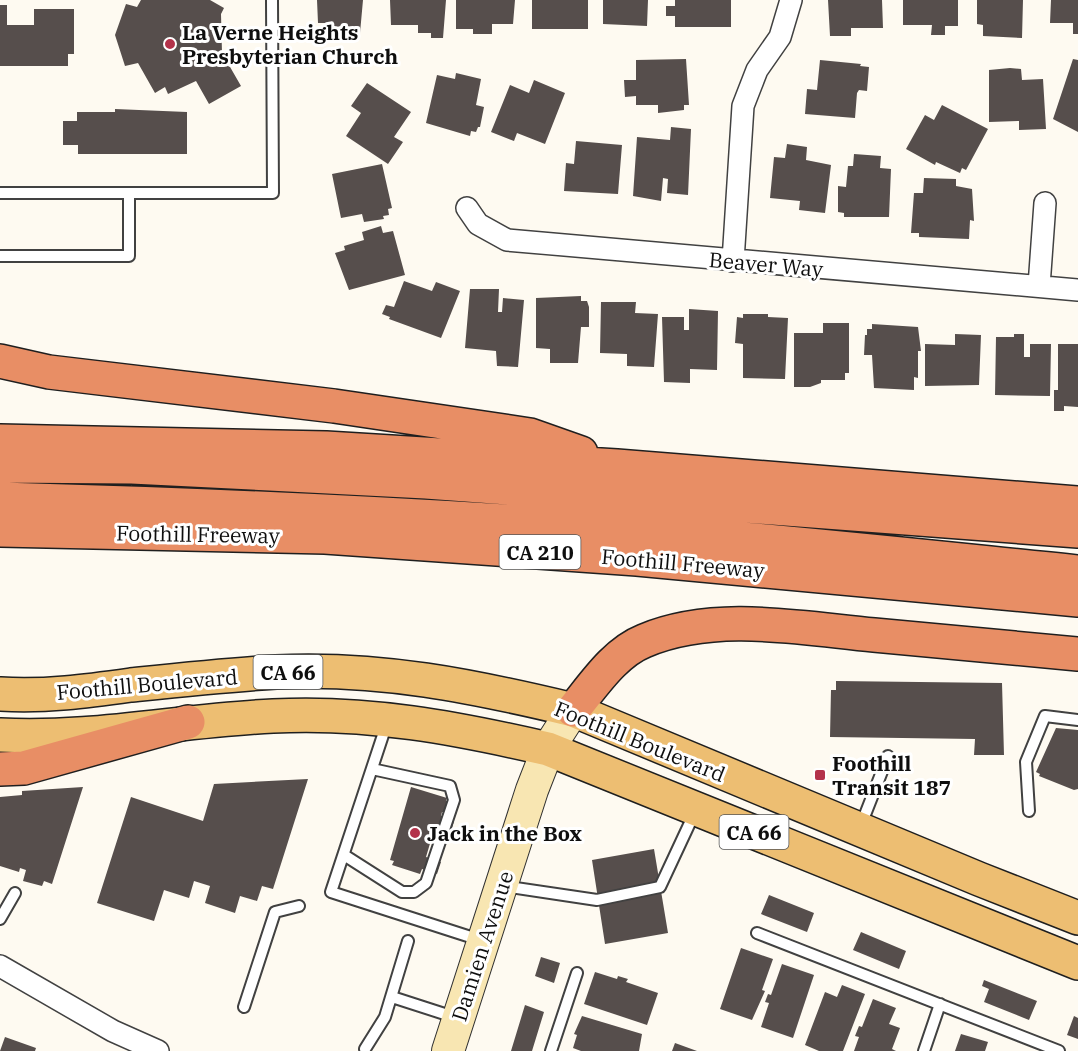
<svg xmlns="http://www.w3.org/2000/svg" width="1078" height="1051" viewBox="0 0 1078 1051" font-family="'IBM Plex Serif',serif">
<rect width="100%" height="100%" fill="#fefaf1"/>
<path fill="#564e4c" d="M141 0H210L224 8 221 14 222 53 241 86 209 104 196 81 168 94 165 87 155 93 138 63 125 66 115 35 126 4 137 7Z
M317 0H363L360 33H334V23H318Z
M390 0H446L443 38H431V33H418V25H391Z
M456 0H515L513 24H492V34H473V29H456Z
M532 0H588V29H532Z
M603 0H648L647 26 603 24Z
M675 0H731V27H675V16H666V6H675Z
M828 0H882L883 28H851V36H830Z
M903 0H958V26H945V35H931L932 25H903Z
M977 0H1023L1022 38 983 36V25L977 24Z
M1051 0H1078V34H1073V23H1050Z
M0 5H7V25H34V9H74V54H68V66H0Z
M686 59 689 105H684V110L658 113V105H636V96L625 97 624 80H636V60Z
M1073 59 1078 60V132L1053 119Z
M820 60 861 64 860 66 869 67 867 91 859 90 857 93 855 118 805 114 807 89 817 90Z
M1010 68 1021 69 1022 80 1043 79 1046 129 1019 130V121L989 122V70Z
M456 73 481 79 476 105 484 107 480 127H478L476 132 471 131 470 136 426 123 437 75 455 79Z
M534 80 565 93 545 144 517 133 514 141 491 132 510 85 529 93Z
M367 83 411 112 394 137 403 142 388 164 346 136 361 113 351 106Z
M942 105 988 129 966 170 962 168 960 173 936 162 935 165 906 149 925 115 934 120Z
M115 109 187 112V154H78V145H63V121H77V112H115Z
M671 127 691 129 688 195 667 193 668 179 663 178 661 201 633 196 637 137 670 140Z
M576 141 622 145 618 194 564 191 566 163 574 164Z
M787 144 807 147 806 160 831 165 825 213 799 210 800 201 770 198 774 157 785 158Z
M854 154 881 156 880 168 891 169 889 217H844V213L838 212V186L846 187 848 166H853Z
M382 164 392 208 388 209 389 215 383 216 384 219 364 222 362 214 341 218 332 174Z
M924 178 956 179V186L972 189 974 221 970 220 969 239 919 237V233H911L914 193H923Z
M381 226 383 233 393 231 405 275 349 290 335 253 345 250 344 246 364 240 362 232Z
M404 281 432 291 436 282 460 291 441 338 389 319 390 317 382 314 386 305 394 307Z
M470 289H499L498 312H502L503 298 524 300 518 367 497 366 496 351 465 348Z
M581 296V301H587L589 307V327H581L578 363H550V349L536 348V298Z
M601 302H636L635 313 658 314 654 367 627 366V354L600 353Z
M689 309 718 311 717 370 690 369V383L664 382 662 317H684V330H689Z
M743 314H768V317L788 318 785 379 743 378V344L735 343 737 317 743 318Z
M823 323H849V373H845V380H821V383L810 387H794V333H823Z
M872 324 918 327 921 351H918V378L914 377V390L874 388 872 355H864L865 335H867V329H872Z
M955 334 981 335 979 385 925 386V344L955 345Z
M1014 334H1024V357H1030V344H1051L1050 396 995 395 996 337H1014Z
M1058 344H1078V407L1064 406V411H1054V390H1058Z
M836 681 1002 683 1004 755H974L975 739 830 737 831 690H836Z
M1056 728 1078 730V789L1074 790 1039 776 1040 774 1036 772Z
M308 779 273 889 262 886 257 901 240 896 235 913 205 903 210 886 194 881 189 898 164 890 154 921 97 903 131 797 203 821 214 784Z
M83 787 52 884 44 881 42 886 23 881 26 870 20 868 19 872 0 866V797L22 795V791Z
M411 787 447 798 446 801 449 802 446 813 442 812 441 816 454 821 450 835 434 830 426 857 441 862 437 874 422 869 420 874 392 865 394 861 390 860Z
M654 849 668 933 605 944 592 860Z
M769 895 814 913 807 932 761 914Z
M861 932 906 951 899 969 853 950Z
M741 948 773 959 762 990 765 991 752 1020 720 1009Z
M541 957 560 963 554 983 535 976Z
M782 964 814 975 793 1038 761 1027 769 1003 765 1002 768 994 771 995Z
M595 972 617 979 618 976 628 979 626 982 658 993 647 1025 584 1004Z
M984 980 1037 1001 1029 1020 984 1002 989 989 982 986Z
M842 985 865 994 843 1051H819L805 1045 825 992 837 997Z
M873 999 896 1008 889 1024 900 1028 892 1049 896 1051H854L859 1037 855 1036 859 1026 862 1027Z
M525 1005 544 1012 532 1051H511Z
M582 1016 642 1034 639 1051H581L573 1048 577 1035 574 1034Z
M1074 1016 1078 1018V1039L1067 1035Z
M961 1034 988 1042 985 1051H955Z
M5 1037 36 1048 35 1051H0Z
M675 1043 697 1051H672Z"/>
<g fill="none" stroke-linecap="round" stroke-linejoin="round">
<defs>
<path id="lane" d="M0 193H273L272 0
M0 256H129V193
M387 723 331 892 480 940
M1029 811 1026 762 1045 716 1078 720
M861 825 888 756
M344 855 402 892H414L426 883 454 800 450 786 372 769
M503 886 597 900 660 887 695 812
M0 919 15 893
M757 933 1059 1051
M392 997 457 1018
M244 1007 275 912 299 906
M365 1049 385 1017 408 941
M551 1051 577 973
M924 1051 940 1004"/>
<path id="street" d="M467 208 478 224 507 240 1078 290
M733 261 743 106 757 70 780 37 791 0
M1039 286 1045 203
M0 966 113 1031 158 1051"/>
<path id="secondary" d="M448 1051 532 790 548 749 573 710"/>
<path id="primary" d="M0 694C44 697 88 691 131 685 180 680 228 675 276 672 380 667 473 686 573 710L979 879 1078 918
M0 735C91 740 182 720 273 716 367 711 457 728 548 749L1078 963"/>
<path id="highway" d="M0 361 49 372 334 406 530 435 581 453
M0 441 326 448 617 466 1078 503
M0 466 132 467 426 482 1078 531
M0 499C221 505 441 515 662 532 801 543 939 558 1078 572
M0 530 325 537 637 559 1078 600
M573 710C593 686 614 653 644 641 715 611 800 628 874 635 942 641 1010 648 1078 654
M0 769 24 768 188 722"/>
</defs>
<use href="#lane" stroke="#414141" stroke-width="14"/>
<use href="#street" stroke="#414141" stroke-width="24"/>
<use href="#secondary" stroke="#303030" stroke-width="34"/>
<use href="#primary" stroke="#1f1f1f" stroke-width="36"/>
<use href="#highway" stroke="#1f1f1f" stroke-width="36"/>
<use href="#lane" stroke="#fff" stroke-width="10"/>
<use href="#street" stroke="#fff" stroke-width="21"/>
<use href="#secondary" stroke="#f8e6b2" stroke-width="32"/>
<use href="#primary" stroke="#edbe72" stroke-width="33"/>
<use href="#highway" stroke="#e88e65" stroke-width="33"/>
</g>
<g fill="#b3324a" stroke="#fff" stroke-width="2">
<circle cx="170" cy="44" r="6"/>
<rect x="814" y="769" width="12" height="12" rx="3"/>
<circle cx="415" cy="833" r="6"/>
</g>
<g text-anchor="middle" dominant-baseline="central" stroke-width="6" stroke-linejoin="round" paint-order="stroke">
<g fill="#fff" stroke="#565656" stroke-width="1.5">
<rect x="499.5" y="535" width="81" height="34" rx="4.5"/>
<rect x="253.5" y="655" width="69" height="34" rx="4.5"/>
<rect x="719.5" y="815" width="69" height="34" rx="4.5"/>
</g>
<g font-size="20" font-weight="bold" fill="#0e0e0e">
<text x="540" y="552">CA 210</text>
<text x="288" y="672">CA 66</text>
<text x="754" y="832">CA 66</text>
</g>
<g font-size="21" font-weight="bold" fill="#0e0e0e" stroke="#fff" text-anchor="start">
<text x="182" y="32">La Verne Heights<tspan x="182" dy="24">Presbyterian Church</tspan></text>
<text x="832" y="763">Foothill<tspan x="832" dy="24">Transit 187</tspan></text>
<text x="427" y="833">Jack in the Box</text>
</g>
<g font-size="21" fill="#0e0e0e" stroke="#fff">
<text transform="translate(766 264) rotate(5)">Beaver Way</text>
<text transform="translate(198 534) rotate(1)">Foothill Freeway</text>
<text transform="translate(683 563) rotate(5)">Foothill Freeway</text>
<text transform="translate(147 684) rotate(-5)">Foothill Boulevard</text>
<text transform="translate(640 741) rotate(22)">Foothill Boulevard</text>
<text transform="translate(482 946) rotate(-72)">Damien Avenue</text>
</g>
</g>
</svg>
